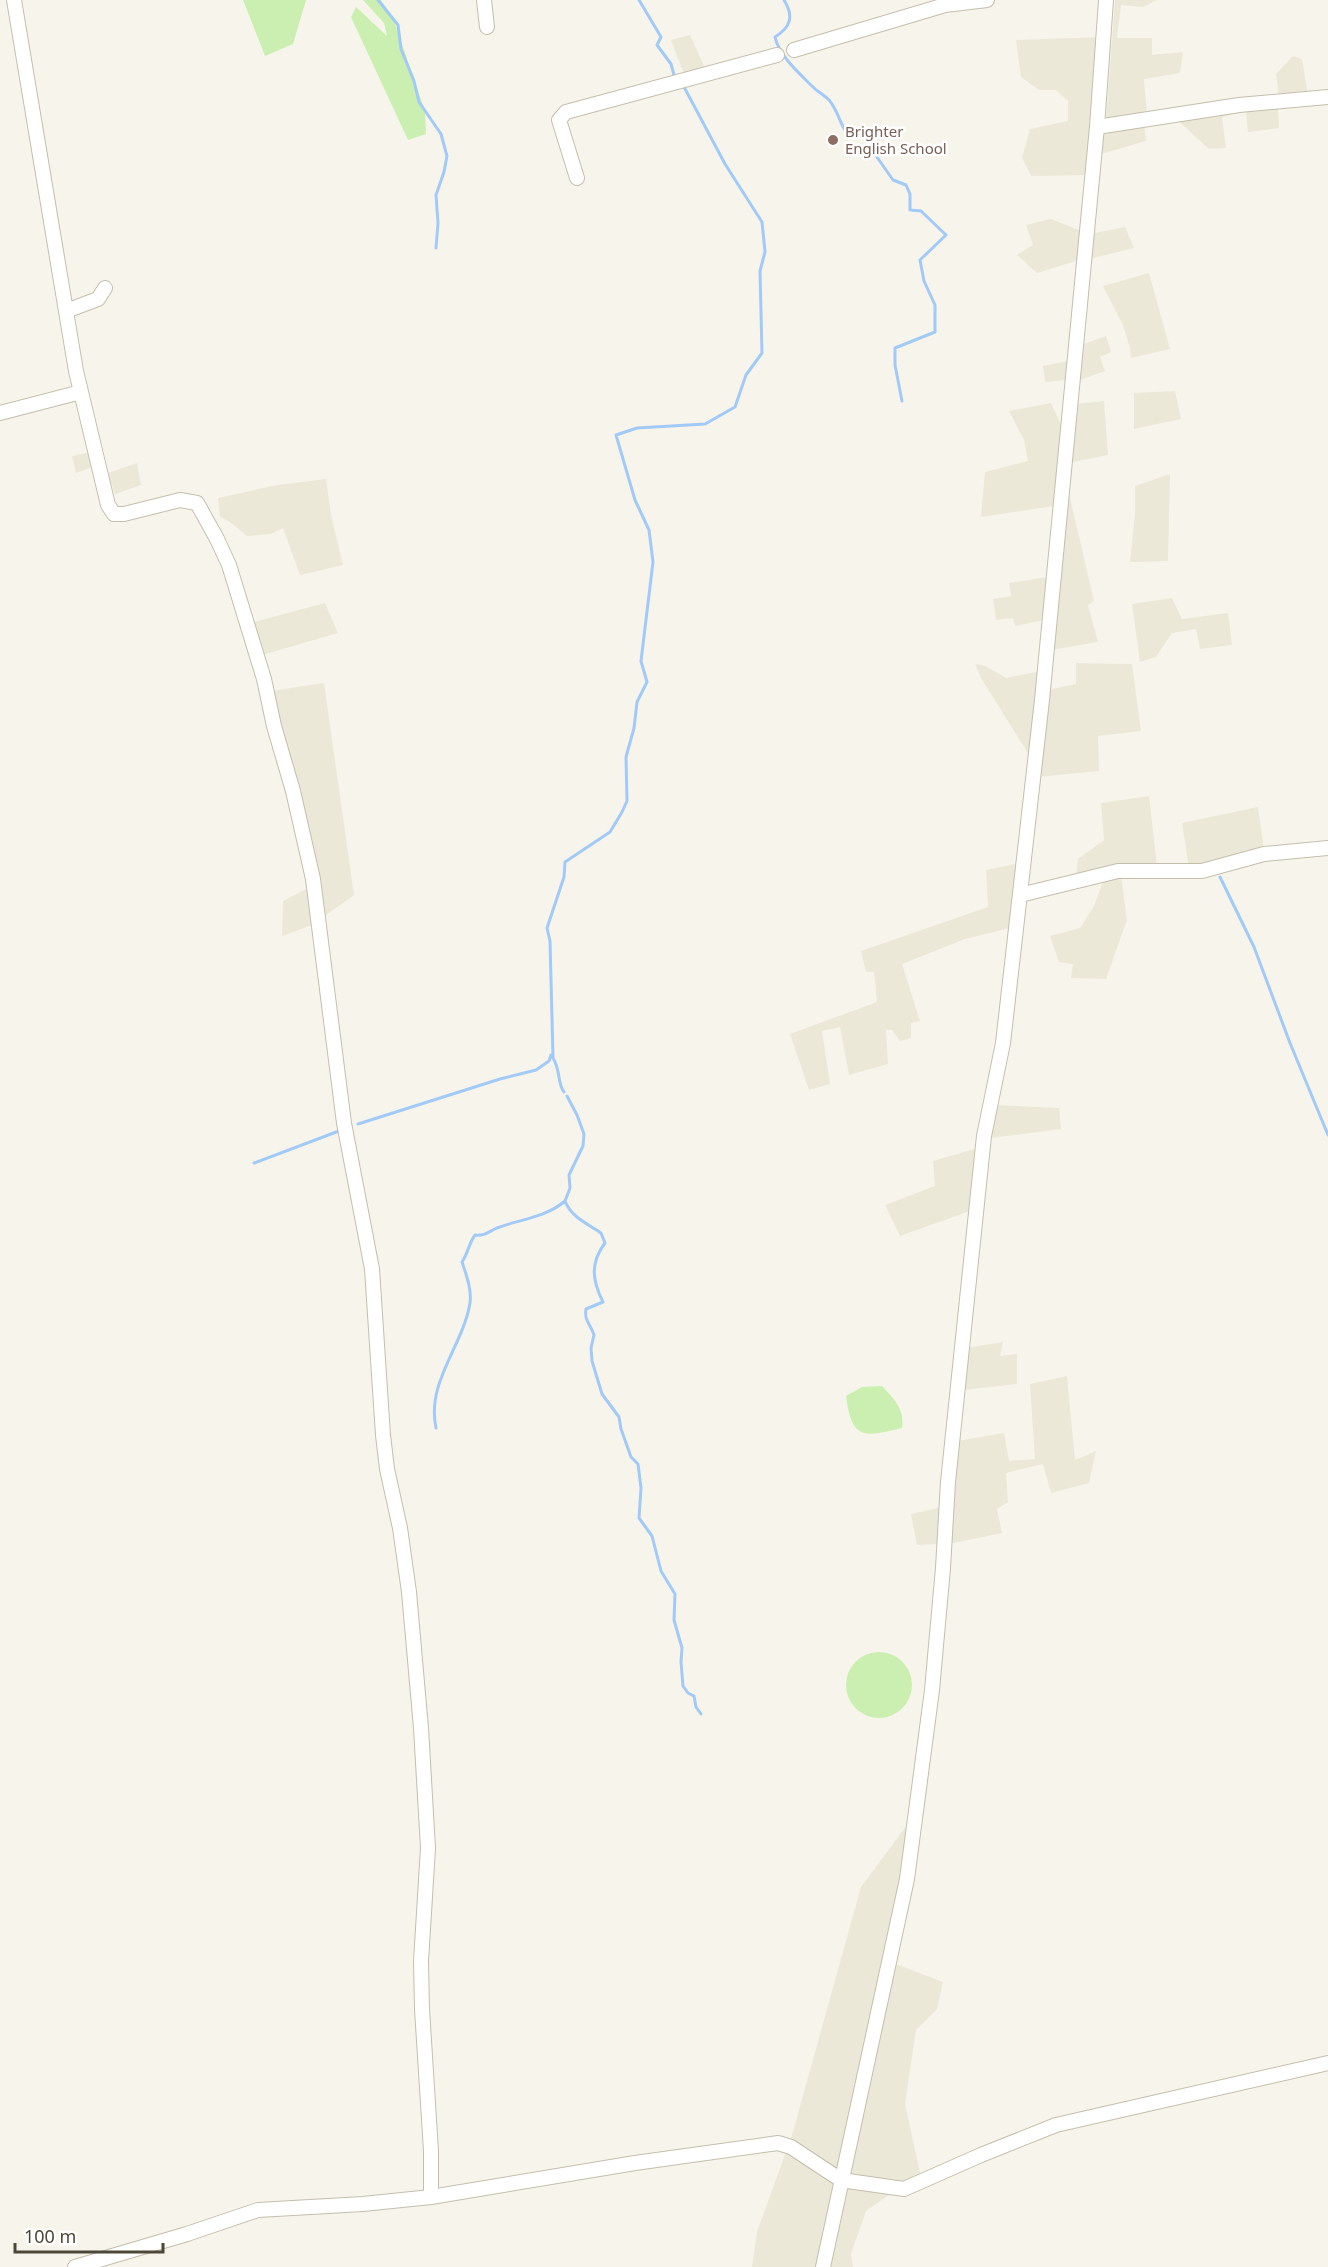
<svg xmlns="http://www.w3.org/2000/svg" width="1328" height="2267" viewBox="0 0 1328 2267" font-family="'Noto Sans',sans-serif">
<rect width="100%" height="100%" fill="#f7f5eb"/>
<path fill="#ebe8d8" d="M1115 0H1157L1143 7 1121 5 1117 38H1152V55L1183 52 1180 73 1144 79 1147 115 1106 121Z
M690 35 704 66 684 74 671 40Z
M1101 37 1088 175 1031 176 1022 158 1030 129 1068 121V101L1056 90H1039L1021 77 1016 40Z
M1293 56 1302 59 1308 95 1279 97 1276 74Z
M1278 104 1279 128 1248 132 1246 111 1222 117 1226 148 1209 149 1175 118Z
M1144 123 1146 141 1098 155 1100 133Z
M1051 219 1081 231 1079 260 1037 273 1017 255 1033 245 1026 225Z
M1125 227 1134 248 1089 259 1090 234Z
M1149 273 1170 349 1131 358 1130 348 1123 325 1103 286Z
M1106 336 1111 352 1100 357 1105 371 1077 381 1079 346Z
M1068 361 1066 380 1045 382 1043 366Z
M1175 391 1181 419 1134 429V393Z
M1104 401 1108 455 1068 463 1075 404Z
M1051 403 1062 427 1054 506 981 517 985 472 1028 461 1024 440 1009 411Z
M92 452 95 466 76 473 72 456Z
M137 463 141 485 115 494 108 473Z
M1170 474 1168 561 1130 562 1135 514V486Z
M326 479 331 515 343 565 300 575 283 528 271 534 247 536 230 522 220 517 218 498 277 485Z
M1066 481 1094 601 1088 605 1098 642 1051 650Z
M1048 577 1045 620 1015 626 1013 618 996 620 993 599 1011 596 1009 583Z
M1172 598 1182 619 1228 613 1232 645 1200 649 1196 629 1172 633 1156 657 1140 662 1132 604Z
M325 603 338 633 262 655 250 623Z
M1076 663 1132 664 1141 731 1098 736 1099 771 1037 777 1048 690 1076 684Z
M975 664 985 666 1006 678 1041 671 1031 758 981 678Z
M324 683 354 895 312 925 282 936 283 901 306 889 296 787 271 691Z
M1149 796 1157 866 1076 876 1078 859 1104 840 1101 803Z
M1258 807 1264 850 1189 868 1182 823Z
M1016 864 1009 928 965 939 902 964 920 1021 911 1023V1038L900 1041 892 1030H886L888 1064 849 1075 840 1027 822 1031 830 1084 809 1090 790 1034 877 1002 874 972H866L861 951 988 907 986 870Z
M1121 875 1127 920 1106 979 1071 978 1073 964 1059 962 1050 936 1080 928 1094 906 1104 879Z
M995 1105 1059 1108 1061 1129 990 1138Z
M978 1148 973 1175 970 1211 900 1236 885 1205 935 1186 933 1161Z
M1003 1342 1000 1356 1017 1354V1384L963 1390 966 1348Z
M1067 1376 1075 1460 1096 1451 1089 1483 1051 1493 1043 1464 1006 1473 1008 1502 997 1509 1002 1533 949 1544 958 1441 1004 1433 1009 1461 1035 1459 1030 1384Z
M943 1507 941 1544 917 1545 911 1514Z
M910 1821 893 1963 943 1982 937 2009 916 2030 905 2104 921 2177 906 2183 866 2211 851 2254 853 2267H752L757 2232 792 2135 861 1887Z"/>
<path fill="#caefb0" d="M243 0H306L293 44 265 56Z
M363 0H381L398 25 394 21 425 111 426 134 408 140 351 17 356 7 387 36 384 23Z
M882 1386C894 1399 905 1409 902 1428 864 1437 852 1441 846 1396L862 1387Z
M846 1685a33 33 0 1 1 66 0a33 33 0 1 1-66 0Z"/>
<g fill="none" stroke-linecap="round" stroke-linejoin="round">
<path stroke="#a2caf9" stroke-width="3" d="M378 0 398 25 401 49 414 81 419 102 441 134 447 156 444 172 436 195 438 223 436 248
M639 0 661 37 657 45 671 64 674 75 678 77
M784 0C794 16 791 27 775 37 779 56 800 74 814 88 818 92 824 95 829 100 837 109 839 121 846 132L871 129 872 150 893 180 906 185 910 194V210L921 211 946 235 920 260 924 281 935 305V332L895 348V365L902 401
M1220 877 1254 947 1290 1043 1328 1135
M564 1092C557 1083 561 1071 553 1058L550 941 547 928 564 877 565 862 610 832 622 812 627 801 626 757 634 728 637 702 647 682 641 661 653 562 649 530 635 500 616 435 637 428 705 424 735 407 746 375 762 353 760 271 765 252 762 222 725 164 683 85
M567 1096 577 1115 584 1134 583 1146 569 1175 570 1188 565 1201C571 1217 588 1224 601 1233L605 1243C590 1263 592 1280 603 1302L586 1309C584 1321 591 1325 594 1335L591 1348 592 1361 602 1394 619 1417 621 1429 631 1457 638 1464 641 1488 639 1518 652 1536 661 1571 675 1594 674 1620 682 1648 681 1662 683 1686 688 1693 694 1696 696 1707 701 1714
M358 1124 500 1079 536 1070 549 1061 551 1055
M254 1163 339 1131
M436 1428C426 1382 463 1346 470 1303 472 1290 466 1274 462 1262 468 1253 469 1243 475 1235 485 1236 488 1232 497 1228 520 1219 545 1218 565 1201"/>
<defs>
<path id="minor" d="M14 0 76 371 108 505 114 514H124L180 500 197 503 217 539 229 565 264 679 274 726 293 791 313 879 344 1123 372 1269 383 1435 387 1469 400 1528 409 1592 421 1728 428 1848 421 1961 422 2009 431 2151V2197
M484 0 487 27
M794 50 945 5 987 0
M1097 127 1239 105 1328 97
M577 178 559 120 566 112 777 55
M66 311 98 299 105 288
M0 413 81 392
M1020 895 1118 871H1202L1264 854 1328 848
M75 2267 187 2234 258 2210 363 2204 431 2197 635 2163 778 2143 791 2147 841 2180 904 2189 981 2155 1056 2125 1328 2063
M823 2267 907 1879 932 1690 943 1568 948 1482 984 1136 1003 1043 1042 700 1097 127 1106 0"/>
</defs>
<use href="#minor" stroke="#c4beac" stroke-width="16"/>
<use href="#minor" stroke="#fff" stroke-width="14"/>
</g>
<circle fill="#8d6e63" stroke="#fff" stroke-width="2" cx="833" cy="140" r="6"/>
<g text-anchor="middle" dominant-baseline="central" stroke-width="5" stroke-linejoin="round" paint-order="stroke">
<g font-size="15" fill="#785e54" stroke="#fff" text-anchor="start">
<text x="845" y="131">Brighter<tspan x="845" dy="17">English School</tspan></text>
</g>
</g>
<path d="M15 2243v9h148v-9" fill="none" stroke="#4c4737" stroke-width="3"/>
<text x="24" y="2243" font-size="18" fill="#4c4737" stroke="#ffffff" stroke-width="4.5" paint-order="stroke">100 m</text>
</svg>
